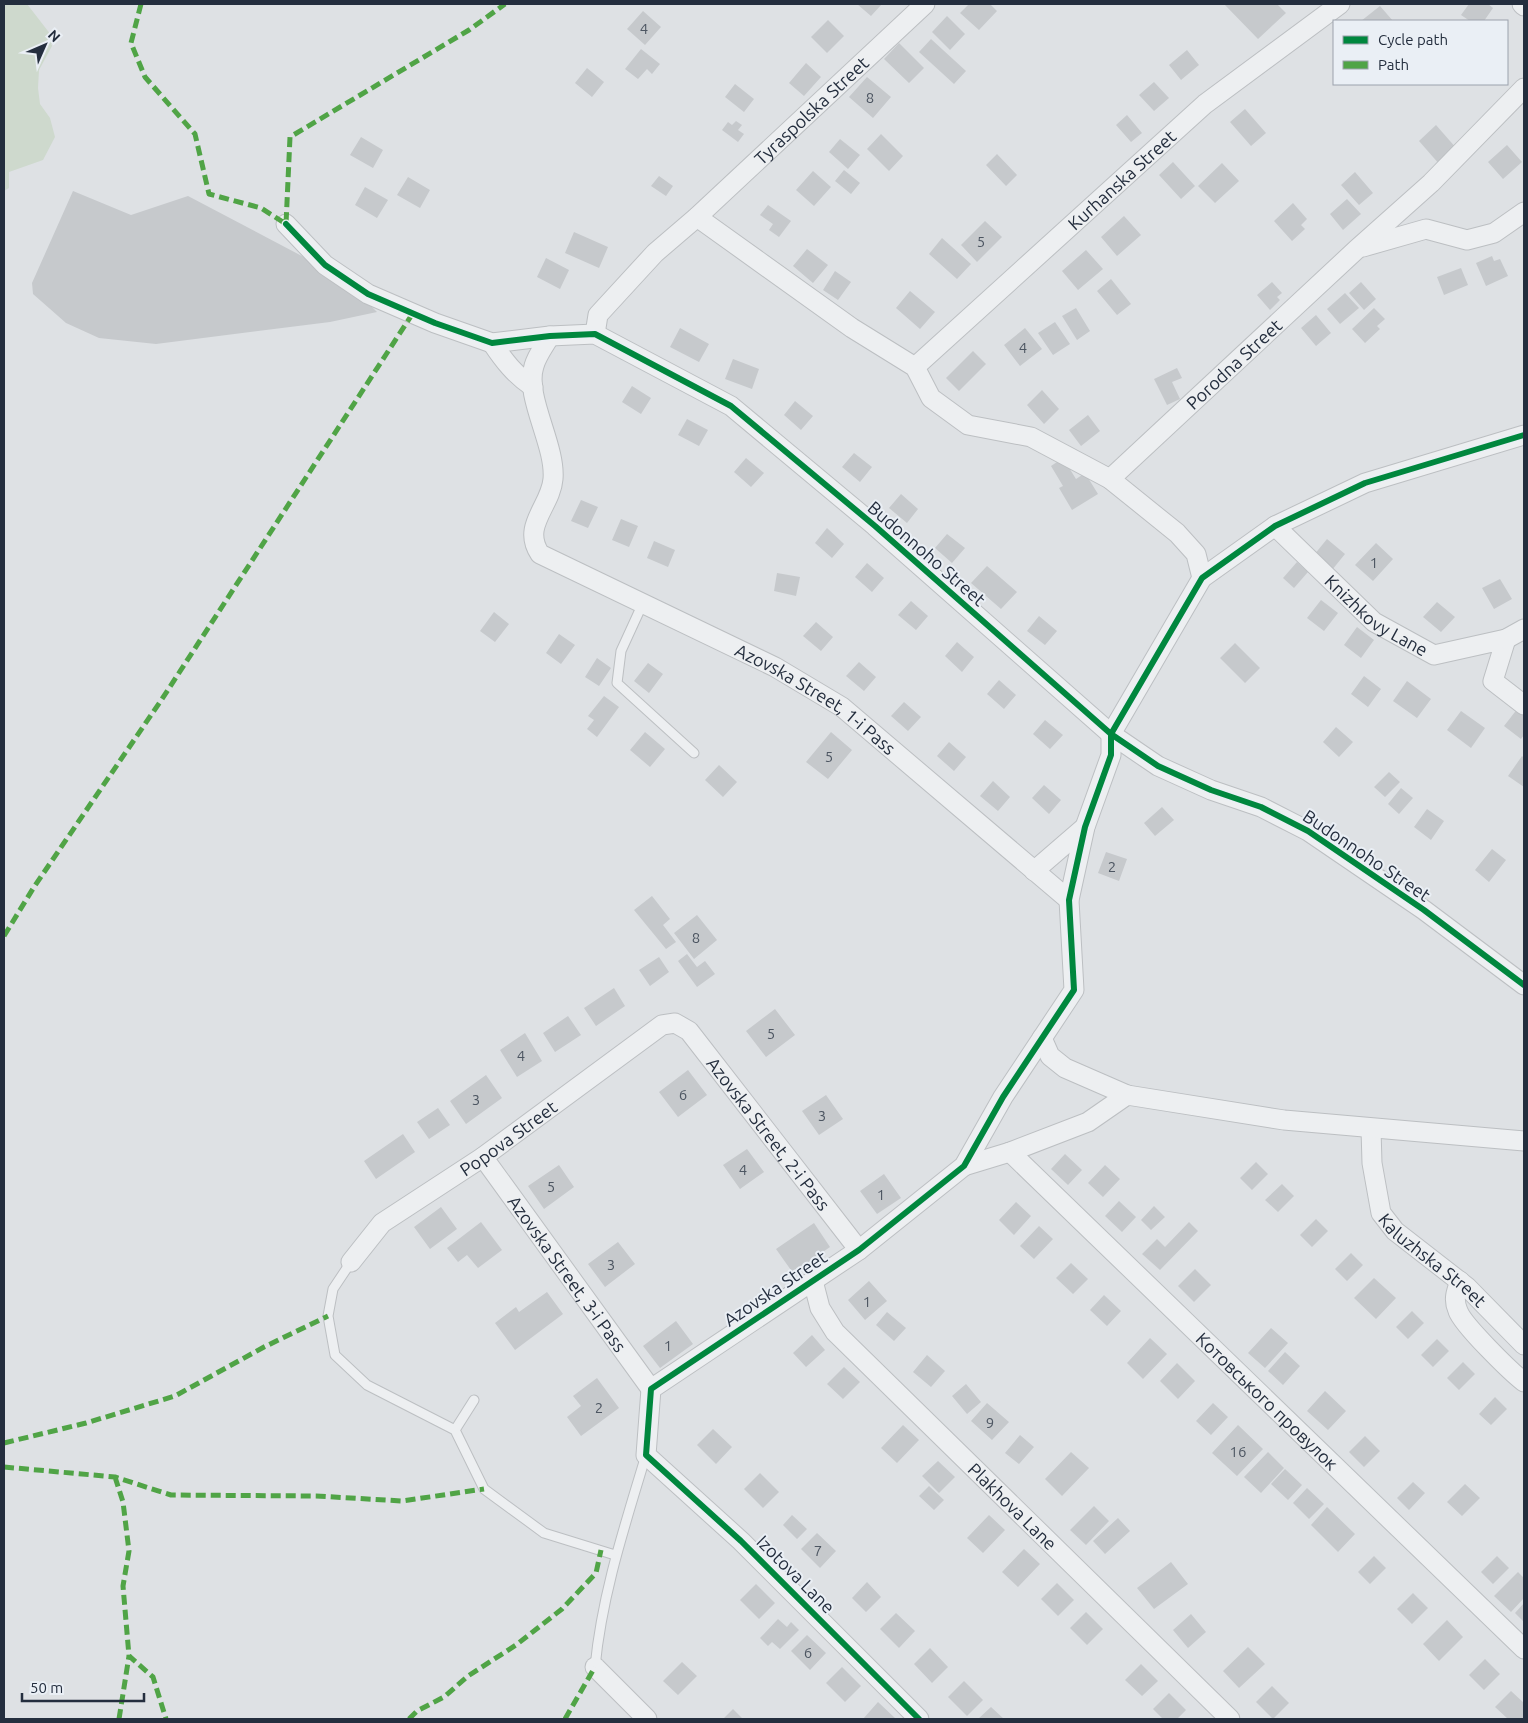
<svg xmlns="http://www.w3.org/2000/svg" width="1528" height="1723" viewBox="0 0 1528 1723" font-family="Ubuntu,sans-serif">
<rect width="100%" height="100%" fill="#dee1e4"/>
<path fill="#ced9cd" d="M4 4H27L51 35 52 46 39 70 38 88 40 104 50 118 55 137 43 160 9 172V188L4 191Z"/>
<path fill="#c6c9cc" d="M857 4H882L871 16Z
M969 4H990L997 11 979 30 960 13Z
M1224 4H1277L1286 13 1258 39Z
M1469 4H1488L1493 8 1484 21H1470L1461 15Z
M1380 6 1393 21H1361Z
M643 11 661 27 645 45 627 29Z
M947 16 965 34 950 50 932 32Z
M828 20 844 36 827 53 811 37Z
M931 39 966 71 954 84 919 52Z
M899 43 924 68 909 83 884 59Z
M641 49 660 64 652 74 647 69 638 79 625 69Z
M1187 50 1199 65 1181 80 1169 65Z
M806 63 821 77 804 96 789 83Z
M587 68 604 82 592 97 575 83Z
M867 77 891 97 873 118 849 97Z
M1154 82 1169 98 1154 111 1139 95Z
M735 84 754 99 744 112 725 97Z
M1245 109 1266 133 1251 146 1230 122Z
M1127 115 1142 133 1131 142 1116 125Z
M736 121 742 125 738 130 744 134 738 142 722 130 728 122 732 125Z
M1436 125 1457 149 1440 165 1419 141Z
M881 134 903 156 889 171 867 149Z
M361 137 383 150 373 168 350 155Z
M840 139 860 155 848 169 829 152Z
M1507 145 1522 162 1503 179 1488 162Z
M997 154 1017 175 1006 186 986 165Z
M1173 162 1195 186 1181 199 1159 175Z
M1222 163 1239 181 1215 203 1198 186Z
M844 170 860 183 851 194 835 181Z
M813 171 831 187 814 206 796 190Z
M1355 172 1373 193 1359 205 1341 185Z
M659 176 673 186 666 196 651 186Z
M408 177 430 190 420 208 397 195Z
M365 187 388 200 377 218 355 205Z
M73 191 131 215 188 196 317 264 352 287 377 312 330 322 156 344 99 338 66 323 33 294 32 283Z
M1347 199 1361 214 1343 230 1330 214Z
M1293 203 1307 219 1301 225 1305 229 1292 241 1274 221Z
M768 205 791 221 779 237 769 230 773 224 760 215Z
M1124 216 1141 235 1117 256 1101 237Z
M985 221 1002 237 977 262 961 245Z
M574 232 608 247 599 268 565 253Z
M942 238 971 264 957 279 929 254Z
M807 249 828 265 813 283 793 266Z
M1086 250 1103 269 1078 290 1062 271Z
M1492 256 1494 261 1500 259 1508 276 1486 286 1476 263Z
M546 258 569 270 560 289 537 277Z
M1461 268 1468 285 1444 295 1437 277Z
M835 271 851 282 838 300 823 290Z
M1111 279 1131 304 1117 315 1097 291Z
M1272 282 1282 293 1277 297 1280 300 1270 310 1257 295Z
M1361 282 1376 299 1364 310 1349 293Z
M910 291 935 312 920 329 896 308Z
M1345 293 1359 308 1340 324 1327 309Z
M1076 308 1090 331 1077 340 1062 316Z
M1374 308 1385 319 1377 326 1380 329 1365 343 1352 329Z
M1316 315 1331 333 1316 346 1301 328Z
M1055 322 1070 344 1053 355 1038 333Z
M680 328 709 344 699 362 670 347Z
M1025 328 1042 349 1020 366 1004 345Z
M973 351 986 364 959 391 946 378Z
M733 359 759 369 752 389 725 379Z
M1177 368 1182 378 1172 382 1180 399 1167 405 1154 379Z
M632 386 651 398 641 414 622 402Z
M1042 390 1059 409 1044 424 1027 405Z
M795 401 813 416 801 430 784 415Z
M1088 415 1100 431 1081 446 1069 430Z
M687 419 708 430 699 446 678 435Z
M854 453 872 467 860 482 842 467Z
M746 458 764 473 751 487 734 472Z
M1063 458 1076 479 1085 473 1098 494 1072 510 1059 488 1063 486 1051 466Z
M901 494 918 509 907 523 889 508Z
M581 500 598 507 588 528 571 521Z
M621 519 638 526 629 547 612 540Z
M827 528 844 544 832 558 815 543Z
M947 534 965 548 952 563 935 548Z
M1327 539 1345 554 1332 570 1314 555Z
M654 541 675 550 668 567 647 558Z
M1376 543 1393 559 1373 581 1355 565Z
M1297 562 1308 572 1294 588 1283 578Z
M867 563 884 578 872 592 855 577Z
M987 566 1017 592 1001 609 971 583Z
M777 573 800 577 796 596 774 591Z
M1500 579 1512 599 1494 609 1482 588Z
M1321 600 1338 613 1324 631 1307 618Z
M911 601 928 616 916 630 898 615Z
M1437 602 1455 617 1441 632 1423 617Z
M494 612 509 624 495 642 480 631Z
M1039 616 1057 631 1045 645 1027 631Z
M816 622 833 637 821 651 803 636Z
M1357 627 1374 640 1361 658 1344 645Z
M559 634 575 645 561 664 546 653Z
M957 642 974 657 962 672 945 656Z
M1235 643 1260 668 1245 683 1220 658Z
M597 658 611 668 599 686 585 677Z
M859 662 876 677 864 691 846 676Z
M648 663 663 674 649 693 634 681Z
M1364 676 1381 689 1368 707 1351 694Z
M999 680 1016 695 1004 709 987 694Z
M1407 681 1431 699 1417 718 1393 701Z
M604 696 619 707 597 737 587 729 594 720 588 716Z
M904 702 921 717 908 731 891 716Z
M1518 708 1524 713V735L1521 739 1504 726Z
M1461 711 1485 728 1471 748 1447 730Z
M1045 720 1063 735 1050 749 1033 734Z
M1336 727 1353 742 1339 757 1323 742Z
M645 732 665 749 650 767 630 750Z
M831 732 852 750 828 779 806 762Z
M949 742 966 757 954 771 937 756Z
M1522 756 1524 758V787L1508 776Z
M719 765 737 782 723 797 705 780Z
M1389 772 1400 782 1385 797 1374 787Z
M993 781 1010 797 998 811 980 796Z
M1044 785 1061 800 1049 814 1032 798Z
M1401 788 1413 798 1399 814 1388 804Z
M1162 807 1174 820 1155 836 1144 823Z
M1427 809 1444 821 1431 840 1414 827Z
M1492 849 1506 860 1489 882 1475 870Z
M1106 852 1127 859 1119 881 1098 873Z
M652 896 670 919 663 925 676 942 666 949 634 910Z
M697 915 717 940 694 959 674 933Z
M687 954 697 967 705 961 715 974 697 987 678 961Z
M659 957 669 972 650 986 639 970Z
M614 988 625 1006 596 1026 584 1008Z
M775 1009 795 1035 766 1057 746 1031Z
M568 1016 581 1035 555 1052 543 1033Z
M525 1033 542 1061 517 1077 500 1050Z
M688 1070 707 1095 678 1117 659 1092Z
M486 1075 502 1098 466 1124 450 1101Z
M826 1095 843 1119 819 1135 802 1111Z
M438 1108 450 1125 429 1139 417 1122Z
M403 1134 415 1152 376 1179 364 1161Z
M747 1149 764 1172 740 1189 723 1165Z
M1065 1154 1082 1170 1068 1185 1051 1169Z
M1256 1162 1268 1174 1252 1190 1240 1178Z
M559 1165 574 1187 544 1209 528 1186Z
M1105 1165 1120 1179 1103 1197 1088 1183Z
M884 1174 901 1198 877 1214 860 1191Z
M1282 1184 1294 1196 1278 1212 1265 1200Z
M1119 1201 1136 1217 1122 1232 1105 1216Z
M1016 1202 1031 1216 1014 1235 999 1220Z
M1154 1206 1165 1217 1151 1230 1141 1220Z
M441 1207 457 1229 430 1249 414 1227Z
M1316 1219 1328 1231 1312 1247 1300 1235Z
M481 1222 502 1250 478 1268 467 1255 458 1262 447 1248Z
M1189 1222 1198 1231 1160 1270 1142 1254 1157 1239 1165 1247Z
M814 1223 830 1247 793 1273 776 1249Z
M1039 1226 1053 1239 1034 1259 1020 1246Z
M618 1242 635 1264 605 1287 588 1264Z
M1351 1253 1363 1265 1347 1281 1335 1269Z
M1071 1263 1088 1279 1073 1294 1056 1278Z
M1195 1269 1211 1285 1194 1302 1178 1286Z
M1374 1278 1396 1298 1376 1319 1354 1298Z
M869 1281 887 1301 865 1320 848 1300Z
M547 1292 563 1314 515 1350 495 1323 516 1307 519 1312Z
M1104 1295 1121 1311 1107 1326 1090 1310Z
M1412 1311 1424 1323 1408 1339 1396 1327Z
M887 1312 906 1328 894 1341 876 1325Z
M676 1321 693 1344 660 1368 643 1346Z
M1271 1328 1288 1343 1265 1368 1248 1353Z
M812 1335 825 1350 806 1367 793 1353Z
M1150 1338 1167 1354 1143 1379 1127 1363Z
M1437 1339 1449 1351 1433 1367 1421 1355Z
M1285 1352 1300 1366 1283 1385 1268 1371Z
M927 1355 945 1371 931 1387 913 1372Z
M1463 1362 1475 1374 1459 1390 1447 1378Z
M1177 1363 1195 1381 1178 1399 1160 1381Z
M844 1367 860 1382 843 1399 827 1384Z
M597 1378 619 1408 581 1436 567 1417 581 1406 573 1396Z
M966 1384 981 1402 967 1414 952 1396Z
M1325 1391 1346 1411 1328 1430 1307 1411Z
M1495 1397 1507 1409 1491 1425 1479 1414Z
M987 1403 1009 1422 992 1440 971 1421Z
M1213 1403 1228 1417 1211 1435 1196 1421Z
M903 1425 919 1440 897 1463 881 1448Z
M1238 1425 1263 1449 1237 1476 1212 1453Z
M713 1429 732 1447 716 1464 697 1445Z
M1020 1435 1034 1447 1019 1464 1005 1453Z
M1365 1436 1380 1451 1364 1467 1349 1452Z
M1071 1452 1089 1468 1062 1496 1045 1479Z
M1268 1452 1284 1468 1261 1493 1244 1477Z
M938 1461 955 1477 939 1493 922 1476Z
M1285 1469 1302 1485 1288 1500 1271 1484Z
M760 1473 779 1492 763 1508 744 1489Z
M1413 1482 1425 1493 1409 1510 1397 1498Z
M1465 1484 1480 1498 1462 1516 1447 1502Z
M929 1486 944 1500 934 1510 919 1496Z
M1307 1488 1324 1504 1309 1519 1293 1503Z
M1094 1506 1109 1521 1086 1545 1070 1530Z
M1327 1507 1355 1534 1338 1552 1311 1525Z
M792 1515 807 1529 797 1539 783 1525Z
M989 1515 1005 1530 983 1553 967 1538Z
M1118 1518 1130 1531 1105 1554 1093 1541Z
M817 1533 836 1551 820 1568 801 1549Z
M1024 1549 1040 1564 1018 1587 1002 1572Z
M1374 1556 1386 1568 1370 1584 1358 1572Z
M1497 1556 1509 1568 1493 1584 1481 1572Z
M1171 1562 1188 1584 1154 1609 1137 1588Z
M1518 1572 1524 1578V1598L1511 1612 1494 1596Z
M867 1582 881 1597 866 1612 852 1598Z
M1057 1583 1074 1600 1058 1616 1041 1599Z
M756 1584 775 1603 759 1619 740 1600Z
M1413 1593 1428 1608 1412 1624 1397 1609Z
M1524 1603V1622L1515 1613Z
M1086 1612 1103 1629 1087 1645 1070 1628Z
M896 1613 915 1631 899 1648 880 1629Z
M1191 1614 1206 1632 1188 1648 1173 1630Z
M778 1619 787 1627 791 1622 799 1630 780 1649 772 1642 768 1646 760 1638Z
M1447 1620 1463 1637 1439 1661 1423 1644Z
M807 1635 826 1653 810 1670 791 1651Z
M1248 1647 1265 1664 1239 1688 1223 1671Z
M930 1648 948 1667 932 1683 914 1664Z
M1485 1659 1500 1674 1484 1690 1469 1675Z
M682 1662 697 1676 678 1695 663 1681Z
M1141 1664 1158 1681 1142 1696 1125 1680Z
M842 1667 861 1686 845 1702 826 1683Z
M964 1681 983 1700 967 1716 948 1697Z
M1272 1686 1289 1703 1273 1719 1256 1702Z
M1511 1691 1524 1703V1719H1508L1495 1707Z
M1169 1693 1186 1710 1177 1719H1163L1153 1709Z
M878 1702 896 1719H863Z
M991 1707 1004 1719H978Z
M733 1709 743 1719H723Z"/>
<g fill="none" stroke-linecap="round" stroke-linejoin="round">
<defs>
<path id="service" d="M643 603 621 651 617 683 694 753
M351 1262 333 1289 328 1316 335 1355 367 1385 455 1430 484 1489 544 1533 615 1555
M455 1430 474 1400
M595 1667C602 1594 625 1525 646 1455"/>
<g id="minor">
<path d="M1522 4 1524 6"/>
<path d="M697 217 852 328 915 367 931 398 968 425 1031 437 1110 479 1177 533 1196 554 1202 578"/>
<path d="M286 224 325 265 368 294 435 323 492 343 550 336 595 334 731 406 875 526 1111 734 1158 766 1211 790 1261 807 1308 831 1424 910 1524 985"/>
<path d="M1363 247 1426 229 1467 240 1494 233 1524 212"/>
<path id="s1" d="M595 334 598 315 655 253 697 217 925 4"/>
<path id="s2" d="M550 336C545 345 537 355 534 366 524 396 556 445 553 479 551 506 521 526 540 554L775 667 842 707 1069 900"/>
<path d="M492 343C504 361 515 375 533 387"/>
<path id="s3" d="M915 367 1205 104 1340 4"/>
<path id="s4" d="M1110 479 1357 249 1431 183 1524 88"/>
<path id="s5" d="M1275 526 1374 622 1434 655 1506 639 1493 681 1524 705"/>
<path d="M1506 639 1524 629"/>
<path d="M1034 871 1085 827"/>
<path d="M1042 1038 1050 1056 1065 1068 1127 1095"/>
<path id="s6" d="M1371 1129 1372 1163 1381 1213 1395 1231 1467 1287 1524 1345"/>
<path id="s7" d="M1010 1152 1524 1649"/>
<path id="s8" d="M483 1157 651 1389"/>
<path d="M964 1166 1010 1152 1088 1122 1127 1095 1284 1120 1524 1141"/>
<path id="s9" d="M351 1262 382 1223 483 1157 662 1025 675 1023 689 1031 859 1250"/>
<path id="s10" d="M813 1281 820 1308 835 1332 1230 1719"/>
<path d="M1460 1281C1456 1292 1453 1300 1458 1311 1463 1325 1511 1372 1524 1382"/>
<path d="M595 1667 647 1719"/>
<path d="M919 1719 741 1541 646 1455 651 1389 859 1250 964 1166 1003 1097 1074 990 1069 900 1085 827 1111 755V734L1202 578 1275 526 1365 483 1524 435"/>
</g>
</defs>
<use href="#service" stroke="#bcbfc2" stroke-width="11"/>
<use href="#minor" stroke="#bcbfc2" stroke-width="21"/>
<use href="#service" stroke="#edeff1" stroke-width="9"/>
<use href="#minor" stroke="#edeff1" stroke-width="19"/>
<path stroke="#50a446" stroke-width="5" stroke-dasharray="10 5" stroke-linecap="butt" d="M141 4 131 43 145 77 195 134 209 194 261 208 286 224 290 137 469 30 505 4
M4 936 34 887 162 699 413 313
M4 1443 86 1423 175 1396 264 1347 328 1316
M4 1467 115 1477 171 1495 316 1496 402 1501 484 1489
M115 1477 123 1502 129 1551 123 1586 129 1656 153 1677 166 1719
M119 1719 129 1656
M409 1719 417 1711 444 1697 468 1676 516 1645 562 1609 596 1573 601 1550
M565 1719 595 1667"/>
<defs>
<path id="cycleway" d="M286 224 325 265 368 294 435 323 492 343 550 336 595 334 731 406 875 526 1111 734 1158 766 1211 790 1261 807 1308 831 1424 910 1524 985
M919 1719 741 1541 646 1455 651 1389 859 1250 964 1166 1003 1097 1074 990 1069 900 1085 827 1111 755V734L1202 578 1275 526 1365 483 1524 435"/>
</defs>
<use href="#cycleway" stroke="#eaeff5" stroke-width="9"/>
<use href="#cycleway" stroke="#00873e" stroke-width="6"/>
</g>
<g text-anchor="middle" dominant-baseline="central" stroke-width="4" stroke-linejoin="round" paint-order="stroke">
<g font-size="15" fill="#4d5662">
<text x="644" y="28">4</text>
<text x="870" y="97">8</text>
<text x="981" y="241">5</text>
<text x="1023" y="347">4</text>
<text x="1374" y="562">1</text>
<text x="829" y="756">5</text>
<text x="1112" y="866">2</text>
<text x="696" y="937">8</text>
<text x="771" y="1033">5</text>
<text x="521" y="1055">4</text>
<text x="683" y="1094">6</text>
<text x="476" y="1099">3</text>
<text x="822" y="1115">3</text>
<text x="743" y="1169">4</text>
<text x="551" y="1186">5</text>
<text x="881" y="1194">1</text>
<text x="611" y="1264">3</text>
<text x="867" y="1301">1</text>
<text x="668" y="1345">1</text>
<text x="599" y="1407">2</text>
<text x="990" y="1422">9</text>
<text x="1238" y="1451">16</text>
<text x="818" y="1550">7</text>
<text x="808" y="1652">6</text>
</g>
<g font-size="18" fill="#242e3e" stroke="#eaeff5">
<text stroke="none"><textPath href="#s1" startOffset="315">Tyraspolska Street</textPath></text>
<text stroke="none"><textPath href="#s3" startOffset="279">Kurhanska Street</textPath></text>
<text stroke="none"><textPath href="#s4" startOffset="169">Porodna Street</textPath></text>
<text transform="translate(927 553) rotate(41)">Budonnoho Street</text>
<text stroke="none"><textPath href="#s5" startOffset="136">Knizhkovy Lane</textPath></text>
<text stroke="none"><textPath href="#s2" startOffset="542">Azovska Street, 1-i Pass</textPath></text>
<text transform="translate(1367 855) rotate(34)">Budonnoho Street</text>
<text stroke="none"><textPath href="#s9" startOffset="552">Azovska Street, 2-i Pass</textPath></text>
<text stroke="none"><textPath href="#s9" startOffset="202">Popova Street</textPath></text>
<text stroke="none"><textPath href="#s6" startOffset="155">Kaluzhska Street</textPath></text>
<text stroke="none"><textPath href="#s8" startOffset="144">Azovska Street, 3-i Pass</textPath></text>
<text transform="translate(775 1288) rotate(-34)">Azovska Street</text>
<text stroke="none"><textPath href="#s7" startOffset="358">Котовського провулок</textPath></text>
<text stroke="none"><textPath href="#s10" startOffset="305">Plakhova Lane</textPath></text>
<text transform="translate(796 1574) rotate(45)">Izotova Lane</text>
</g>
</g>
<rect width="1528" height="1723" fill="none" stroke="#242e3e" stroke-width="10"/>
<rect x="1333" y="20" width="175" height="65" fill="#eaeff5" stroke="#9ba2ac"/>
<rect x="1343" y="36" width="25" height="8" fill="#00873e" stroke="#9ba2ac"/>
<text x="1378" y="45" font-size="15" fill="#242e3e">Cycle path</text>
<rect x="1343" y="61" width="25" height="8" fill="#50a446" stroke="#9ba2ac"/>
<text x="1378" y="70" font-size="15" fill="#242e3e">Path</text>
<g transform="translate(45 45) rotate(45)" stroke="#eaeff5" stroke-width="4" paint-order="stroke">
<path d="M0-4L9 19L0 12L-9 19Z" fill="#242e3e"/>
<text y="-8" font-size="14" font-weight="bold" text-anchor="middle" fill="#242e3e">N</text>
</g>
<path d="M22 1693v8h122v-8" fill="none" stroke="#242e3e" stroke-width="2.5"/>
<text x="30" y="1693" font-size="15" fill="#242e3e" stroke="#eaeff5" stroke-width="4" paint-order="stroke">50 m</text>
</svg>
